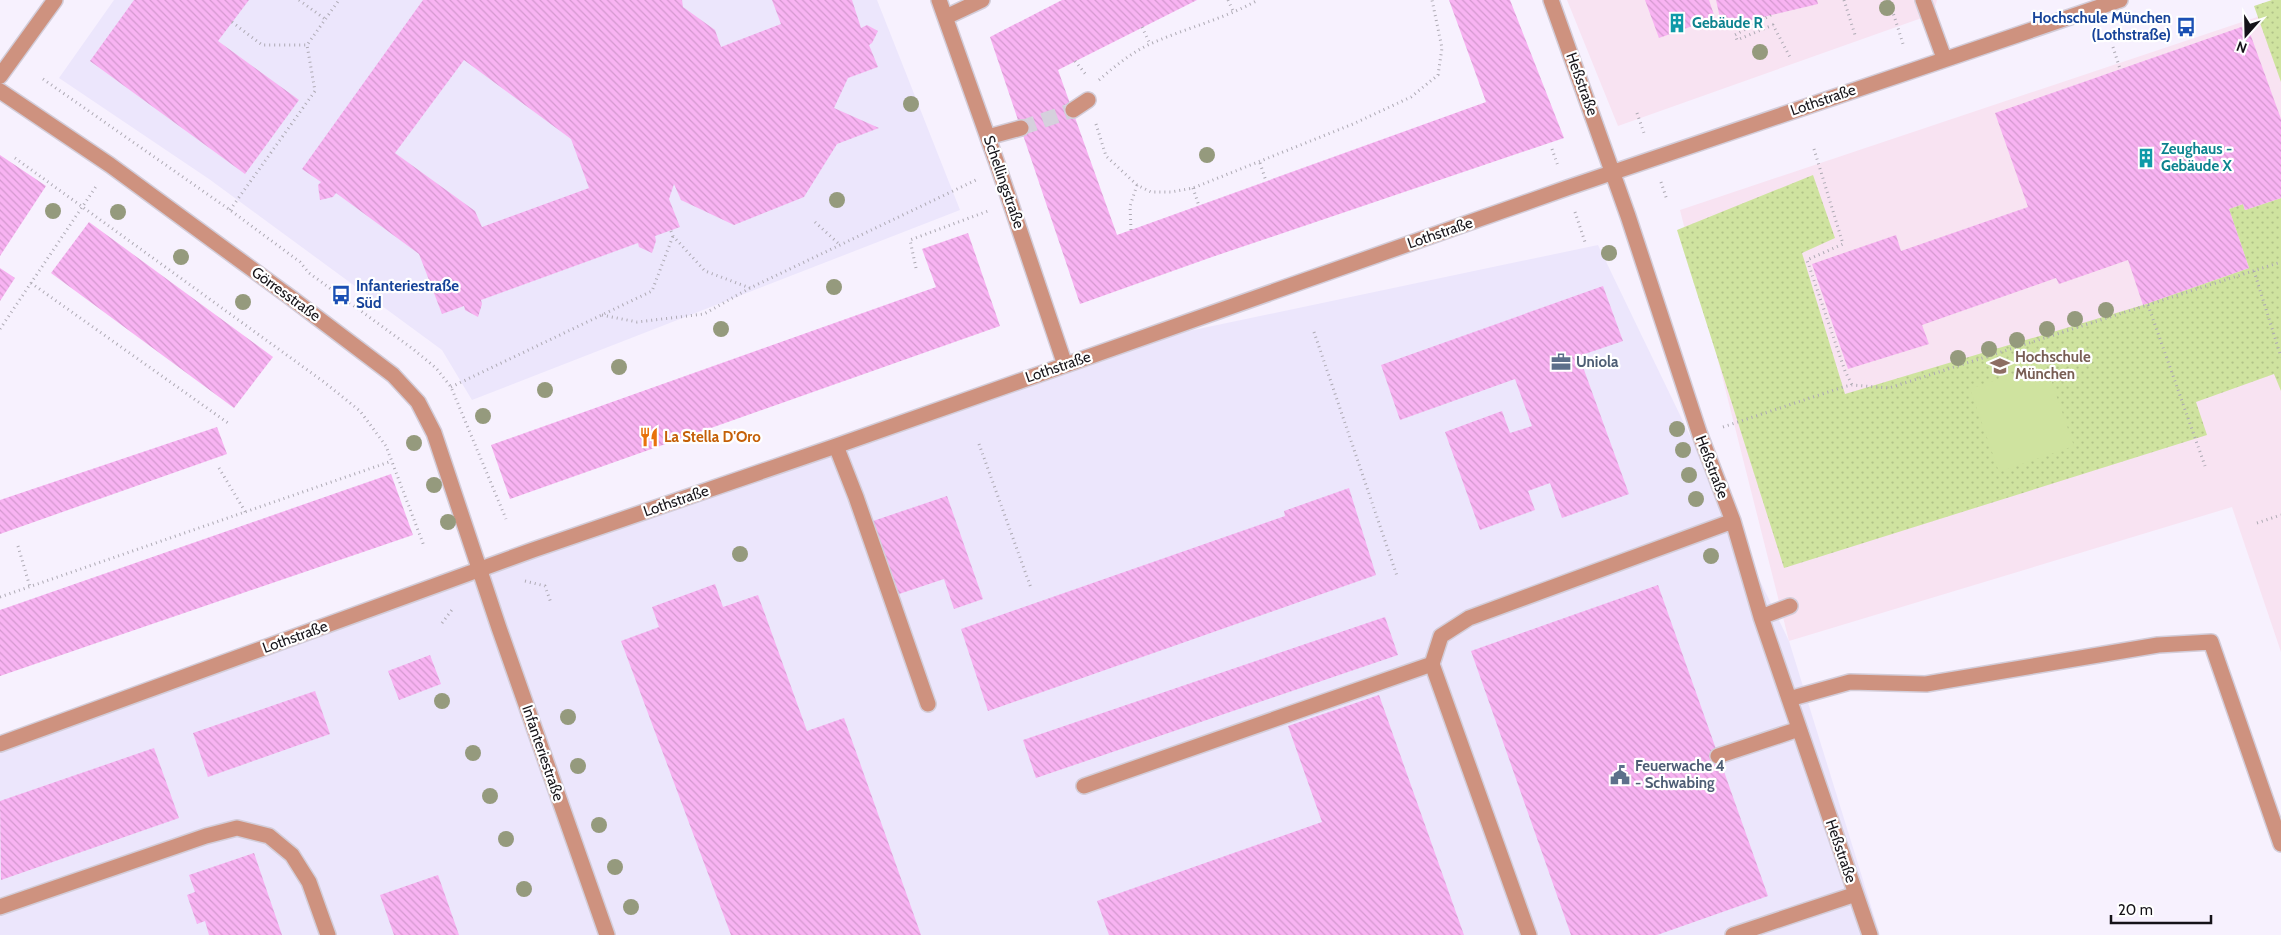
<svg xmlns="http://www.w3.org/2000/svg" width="2281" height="935" viewBox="0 0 2281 935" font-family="Cabin,sans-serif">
<defs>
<pattern id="grass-dots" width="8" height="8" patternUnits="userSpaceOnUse" patternTransform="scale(1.25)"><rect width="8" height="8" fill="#cfe39f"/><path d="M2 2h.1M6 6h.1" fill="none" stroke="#b1c288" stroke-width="1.8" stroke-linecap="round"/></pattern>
<pattern id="building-back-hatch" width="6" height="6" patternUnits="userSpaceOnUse" patternTransform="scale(1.25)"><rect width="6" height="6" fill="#f8b3f2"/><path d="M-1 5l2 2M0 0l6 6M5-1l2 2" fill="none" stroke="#d499cf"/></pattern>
</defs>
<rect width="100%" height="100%" fill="#f7f1fe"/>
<path fill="#ece6fc" d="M114 0H877L960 210 472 400 442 350 209 179 59 78Z
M1598 245 1789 641 1880 935H0V748L485 572 1060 358Z"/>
<path fill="#f8e3f2" d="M1567 0H1937L1933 14 1618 126Z
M2281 9V652L2232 507 1789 641 1680 210Z"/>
<path fill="url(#grass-dots)" d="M2272 0H2281V82L2254 6Z
M1813 175 1835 238 1802 253 1845 394 2143 305 2249 268 2229 209 2243 204 2245 210 2281 198V391L2274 374 2196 402 2207 435 1784 568 1677 230Z"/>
<path fill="#cfe39f" d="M2045 363 2074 446 1999 472 1970 389Z"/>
<path fill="url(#building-back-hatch)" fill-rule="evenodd" d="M134 0H249L218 41 299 100 245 174 90 61Z
M423 0H682L683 7 715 30 721 47 781 24 772 0H852L861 28 867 25 878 31 872 43 869 45 878 67 848 78 834 108 879 128 837 144 804 197 734 225 681 200 674 184 669 199 680 227 655 236 656 241 652 253 639 247 638 243 481 300 482 304 478 317 465 310 464 306 442 314 419 254 336 193 333 197 320 200 318 185 321 182 302 169ZM464 60 571 139 589 188 482 227 475 211 395 153Z
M1062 0H1197L1058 70 1117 235 1486 102 1449 0H1510L1564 138 1212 257 1080 304 990 37Z
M1645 0H1709L1715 18 1659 38Z
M1716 0H1817L1818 4 1722 27Z
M2247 25 2281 119V198L2245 210 2243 204 2229 209 2249 268 2143 305 2128 260 2059 284 2056 278 1922 325 1929 344 1848 369 1812 264 1896 235 1901 251 2028 207 1995 113Z
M0 155 46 186 0 256Z
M89 222 273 357 234 408 51 273Z
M968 233 1000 326 510 499 491 445 936 287 922 249Z
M0 268 15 278 0 301Z
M1603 286 1623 341 1579 356 1629 494 1562 518 1550 483 1528 491 1535 510 1480 530 1445 432 1502 411 1510 433 1532 426 1515 379 1400 420 1381 365Z
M217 427 227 454 0 534V500Z
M391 474 413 535 0 676V610Z
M1349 488 1376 575 988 711 961 629 1285 516 1284 511Z
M947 496 983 599 954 609 944 579 899 594 873 521Z
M715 584 723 607 758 595 807 731 844 718 921 935H731L621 641 659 627 652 607Z
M1658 585 1768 896 1657 935H1571L1471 651Z
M1385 617 1398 655 1036 778 1023 740Z
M430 655 441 684 399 700 388 671Z
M315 691 330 734 208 777 193 733Z
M1379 695 1464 935H1109L1097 901 1322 822 1288 726Z
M154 748 179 818 1 880 0 801Z
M254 853 282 935H209L205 921 197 924 187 895 195 892 189 875Z
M438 875 459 935H394L380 895Z"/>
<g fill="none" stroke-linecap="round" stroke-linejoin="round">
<path stroke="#d5d0dc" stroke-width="15" stroke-dasharray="15 8" stroke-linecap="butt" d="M1021 128 1073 110"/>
<defs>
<path id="minor" d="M939 0 999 169 1065 365
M1551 0 1628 216 1700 435 1733 521 1761 617 1870 935
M1923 0 1944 58
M946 17 982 0
M0 76 55 0
M0 91 110 165 290 297 393 375 418 402 434 433 499 628 607 935
M1073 110 1088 100
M988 137 1021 128
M836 446 856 497 928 704
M1761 617 1790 606
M1789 699 1850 682 1926 684 2158 645 2211 642 2281 844
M0 744 533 550 836 446 1567 188 2120 0
M1718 756 1799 729
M1084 786 1432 664
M0 907 206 836 237 828 269 836 292 855 309 882 328 935
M1529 935 1432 664 1441 636 1469 618 1733 521
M1733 935 1856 894"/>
</defs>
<use href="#minor" stroke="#d3cdd9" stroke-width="18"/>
<path stroke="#aeaab4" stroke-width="3" stroke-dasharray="1 4" stroke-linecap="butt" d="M299 0 325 19
M1228 0 1233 11
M1844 0 1856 38
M1889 0 1904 47
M1771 15 1735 35 1737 40 1773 25 1791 59
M232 22 262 45H307
M1142 27 1150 44
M2113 47 2120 69
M1075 61 1087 76
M43 79 230 210 300 262 309 273 413 349 436 368 451 387 506 519
M1099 80C1115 66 1131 53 1150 44 1186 28 1224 19 1258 0
M1637 113 1645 136
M1096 124 1106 156 1137 185 1151 192H1171L1193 188 1353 124 1411 97 1438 75 1442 48 1432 0
M1552 149 1558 166
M1814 149 1843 244 1807 260 1845 371 1852 385
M15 158 324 382 360 411 386 446 424 546
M1260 163 1266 181
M1661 182 1667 200
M1193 188 1199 206
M230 210 315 91 307 45 339 0
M1575 212 1585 242
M815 222 840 245
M1131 230 1130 206 1137 185
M671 231 673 236 705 271 750 288
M916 268 910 240 988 211
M2254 271 2281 357
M31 283 228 423
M2148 305 2205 466
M602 315 637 322 704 314 750 288 976 180
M0 329 97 185
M1314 332 1397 576
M451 387 652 291 673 236
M1723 427 1843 387 1852 385 1889 388 2281 262
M979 444 1031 588
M219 468 246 513
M2257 523 2281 515
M18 546 30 587
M525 581 545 586 551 603
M0 597 392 461
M442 623 454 607"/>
<use href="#minor" stroke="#ce927f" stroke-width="15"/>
</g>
<g fill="#959a7d">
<circle cx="1887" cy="8" r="8"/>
<circle cx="1760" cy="52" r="8"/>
<circle cx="911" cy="104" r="8"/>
<circle cx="1207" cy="155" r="8"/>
<circle cx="837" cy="200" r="8"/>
<circle cx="53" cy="211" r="8"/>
<circle cx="118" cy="212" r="8"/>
<circle cx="1609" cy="253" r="8"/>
<circle cx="181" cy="257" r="8"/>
<circle cx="834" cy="287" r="8"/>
<circle cx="243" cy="302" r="8"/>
<circle cx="2106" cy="310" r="8"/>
<circle cx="2075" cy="319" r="8"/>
<circle cx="721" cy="329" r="8"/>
<circle cx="2047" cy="329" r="8"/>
<circle cx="2017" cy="340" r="8"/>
<circle cx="1989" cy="349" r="8"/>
<circle cx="1958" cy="358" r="8"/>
<circle cx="619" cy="367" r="8"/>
<circle cx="545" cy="390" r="8"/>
<circle cx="483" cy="416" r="8"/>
<circle cx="1677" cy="429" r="8"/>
<circle cx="414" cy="443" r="8"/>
<circle cx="1683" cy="450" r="8"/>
<circle cx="1689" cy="475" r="8"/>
<circle cx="434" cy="485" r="8"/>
<circle cx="1696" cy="499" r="8"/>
<circle cx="448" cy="522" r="8"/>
<circle cx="740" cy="554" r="8"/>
<circle cx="1711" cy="556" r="8"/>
<circle cx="442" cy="701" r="8"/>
<circle cx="568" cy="717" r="8"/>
<circle cx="473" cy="753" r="8"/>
<circle cx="578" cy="766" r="8"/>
<circle cx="490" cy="796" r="8"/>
<circle cx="599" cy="825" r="8"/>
<circle cx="506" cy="839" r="8"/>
<circle cx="615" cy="867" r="8"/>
<circle cx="524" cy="889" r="8"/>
<circle cx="631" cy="907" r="8"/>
</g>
<defs>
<symbol id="building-bare" viewBox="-9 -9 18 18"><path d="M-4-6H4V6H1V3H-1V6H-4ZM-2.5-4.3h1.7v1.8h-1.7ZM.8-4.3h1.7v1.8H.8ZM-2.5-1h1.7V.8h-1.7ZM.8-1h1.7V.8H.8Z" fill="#0f9aa8" stroke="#fff" stroke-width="2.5" paint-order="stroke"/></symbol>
<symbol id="bus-bare" viewBox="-9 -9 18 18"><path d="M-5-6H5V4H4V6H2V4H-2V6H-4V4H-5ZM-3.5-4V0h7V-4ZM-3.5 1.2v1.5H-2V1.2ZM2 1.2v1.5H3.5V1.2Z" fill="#1a4fb4" stroke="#fff" stroke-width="2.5" paint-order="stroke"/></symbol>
<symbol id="office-bare" viewBox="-9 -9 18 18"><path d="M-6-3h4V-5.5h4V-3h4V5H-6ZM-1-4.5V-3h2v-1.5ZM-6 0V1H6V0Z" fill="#5c6f8a" stroke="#fff" stroke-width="2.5" paint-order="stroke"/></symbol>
<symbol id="university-bare" viewBox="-9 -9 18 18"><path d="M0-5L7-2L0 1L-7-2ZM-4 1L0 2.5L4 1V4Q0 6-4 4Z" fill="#8d6e63" stroke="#fff" stroke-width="2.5" paint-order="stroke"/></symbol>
<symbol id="restaurant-bare" viewBox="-9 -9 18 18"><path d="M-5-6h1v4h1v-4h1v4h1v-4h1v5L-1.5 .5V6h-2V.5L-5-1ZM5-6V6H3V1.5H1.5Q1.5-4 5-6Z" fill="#e8710a" stroke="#fff" stroke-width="2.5" paint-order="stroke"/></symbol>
<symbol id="civic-bare" viewBox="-9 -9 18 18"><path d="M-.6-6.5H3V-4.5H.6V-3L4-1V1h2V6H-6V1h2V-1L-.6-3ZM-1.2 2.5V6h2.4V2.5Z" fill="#5c6f8a" stroke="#fff" stroke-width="2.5" paint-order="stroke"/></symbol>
</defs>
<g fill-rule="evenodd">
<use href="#building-bare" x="1663" y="9" width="28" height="28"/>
<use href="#bus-bare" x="2172" y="13" width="28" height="28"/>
<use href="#building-bare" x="2132" y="144" width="28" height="28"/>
<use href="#bus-bare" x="327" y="281" width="28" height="28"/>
<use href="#office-bare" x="1547" y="348" width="28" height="28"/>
<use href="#university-bare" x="1986" y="352" width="28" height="28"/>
<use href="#restaurant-bare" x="635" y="423" width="28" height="28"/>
<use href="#civic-bare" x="1606" y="761" width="28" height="28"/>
</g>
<g text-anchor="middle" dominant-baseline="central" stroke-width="4.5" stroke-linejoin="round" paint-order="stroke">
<g font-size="15" font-weight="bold" fill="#164399" stroke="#fff" text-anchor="end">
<text x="2171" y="18">Hochschule München<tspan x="2171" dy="17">(Lothstraße)</tspan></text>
<text x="356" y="286" text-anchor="start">Infanteriestraße<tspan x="356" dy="17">Süd</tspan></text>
</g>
<g font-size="15" font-weight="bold" fill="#0d838f" stroke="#fff" text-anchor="start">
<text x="1692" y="23">Gebäude R</text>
<text x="2161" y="149">Zeughaus -<tspan x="2161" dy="17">Gebäude X</tspan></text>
</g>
<g font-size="15" fill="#151318" stroke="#fff">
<text transform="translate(1582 84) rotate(70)">Heßstraße</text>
<text transform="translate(1823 100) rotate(-19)">Lothstraße</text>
<text transform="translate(1004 182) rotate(71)">Schellingstraße</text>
<text transform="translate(1440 233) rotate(-19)">Lothstraße</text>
<text transform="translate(286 294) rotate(36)">Görresstraße</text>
<text transform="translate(1058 367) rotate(-19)">Lothstraße</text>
<text transform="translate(1712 467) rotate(69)">Heßstraße</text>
<text transform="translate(676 501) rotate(-19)">Lothstraße</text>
<text transform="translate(295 637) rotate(-20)">Lothstraße</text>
<text transform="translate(543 753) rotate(71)">Infanteriestraße</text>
<text transform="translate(1841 851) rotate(71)">Heßstraße</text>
</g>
<g font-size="15" font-weight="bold" fill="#785e54" stroke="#fff" text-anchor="start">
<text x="2015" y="357">Hochschule<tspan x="2015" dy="17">München</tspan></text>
</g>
<g font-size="15" font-weight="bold" fill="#4e5e75" stroke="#fff" text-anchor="start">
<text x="1576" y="362">Uniola</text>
<text x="1635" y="766">Feuerwache 4<tspan x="1635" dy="17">- Schwabing</tspan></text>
</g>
<g font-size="15" font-weight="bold" fill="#c56008" stroke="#fff" text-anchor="start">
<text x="664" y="437">La Stella D'Oro</text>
</g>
</g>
<g transform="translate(2246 35) rotate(200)" stroke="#ffffff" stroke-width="4" paint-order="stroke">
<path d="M0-4L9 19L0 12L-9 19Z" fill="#151318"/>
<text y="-8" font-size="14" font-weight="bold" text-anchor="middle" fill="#151318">N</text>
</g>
<path d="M2111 915v8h100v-8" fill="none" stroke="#151318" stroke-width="2.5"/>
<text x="2118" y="915" font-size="15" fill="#151318" stroke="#ffffff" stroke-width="4" paint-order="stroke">20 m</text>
</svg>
